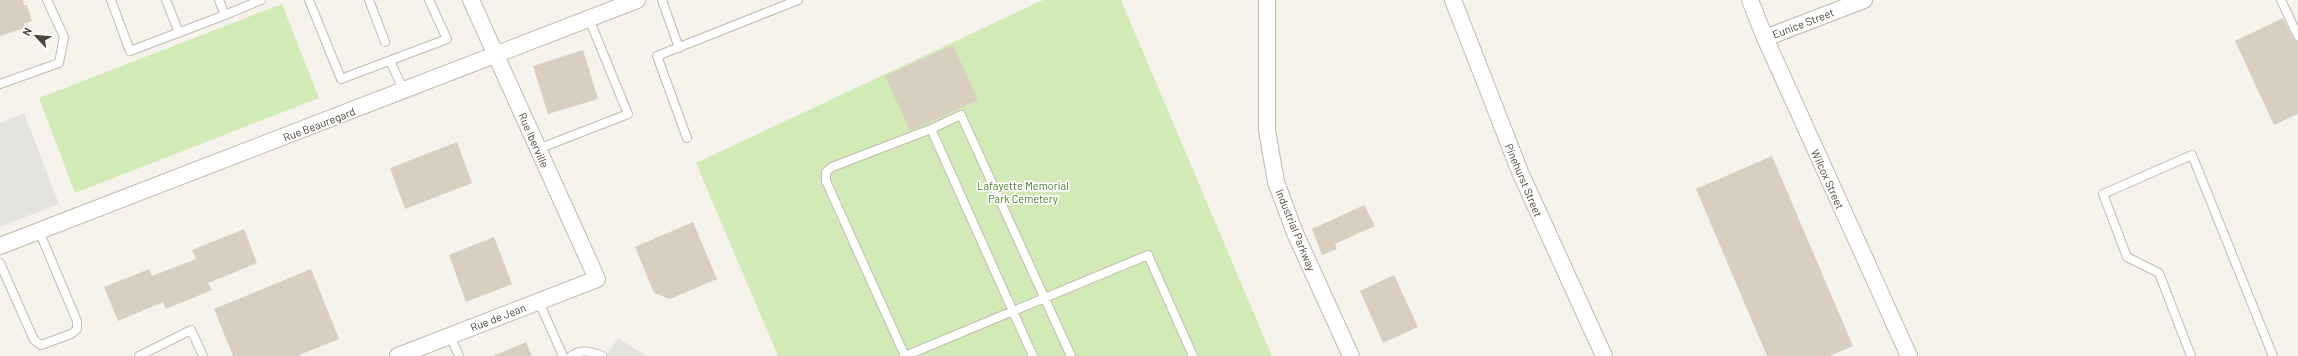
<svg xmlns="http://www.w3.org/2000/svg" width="2298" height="356" viewBox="0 0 2298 356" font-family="Barlow,sans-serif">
<rect width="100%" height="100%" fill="#f6f3ec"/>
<path fill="#d2eab5" d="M1043 0H1121L1272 356H778L696 163Z
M282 4 319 98 75 193 39 98Z"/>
<path fill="#e5e3e0" d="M24 113 59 204 0 227V123Z
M618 338 646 356H606Z"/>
<path fill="#d8cfc1" d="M0 0H23L24 5H27L32 21 24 24 25 28 0 36Z
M2283 18 2293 38 2298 41V114L2274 125 2235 41Z
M953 45 978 100 910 131 885 76Z
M583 50 598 99 548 114 533 66Z
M457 142 472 183 405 209 390 168Z
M1772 156 1853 346 1830 356H1767L1696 189Z
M1364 205 1375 226 1335 244 1337 249 1322 255 1312 229Z
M693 222 717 279 670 299 654 293 635 247Z
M244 229 257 263 208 283 212 290 166 309 163 302 118 321 104 287 149 269 152 276 196 259 192 250Z
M494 237 512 284 466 302 449 255Z
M311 269 339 339 297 356H233L214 309Z
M1394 275 1418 327 1383 343 1360 291Z
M526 342 532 356H493Z"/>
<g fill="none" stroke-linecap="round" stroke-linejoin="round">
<defs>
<path id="service" d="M111 0 130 51 225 15
M166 0 179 33
M219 0 225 15 261 0
M309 0 341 79 447 39 429 0
M369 0 385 42
M662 0 679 48
M2281 0 2298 36
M390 61 404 91
M0 84 59 63 64 37 47 0
M931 129 1033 356
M687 138 657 56 798 0
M538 149 628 114 589 19
M0 263 34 340 41 345 71 334 77 329V321L39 231
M539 302 563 356
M450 336 459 356
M139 356 191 330 203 356
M571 356C581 349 591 351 602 356
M905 356 826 181V172L832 167 931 129 961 115 1071 356
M905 356 1148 255 1193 356
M2191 356 2159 273 2127 257 2103 194 2192 155 2273 356"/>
<path id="minor" d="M1267 0V130L1276 182 1295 233 1351 356
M1453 0 1520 172 1604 356
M1750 0 1765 38 1909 356
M1765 38 1864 0
M0 246 637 0
M398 356 597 279 471 0"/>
</defs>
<use href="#service" stroke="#c2bbae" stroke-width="10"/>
<use href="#minor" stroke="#c2bbae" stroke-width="18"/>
<use href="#service" stroke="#fff" stroke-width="8"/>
<use href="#minor" stroke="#fff" stroke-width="16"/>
</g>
<g text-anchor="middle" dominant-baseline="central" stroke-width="3.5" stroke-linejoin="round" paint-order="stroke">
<g font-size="11" fill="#4b4439" stroke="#fff">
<text transform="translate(1803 23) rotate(-21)">Eunice Street</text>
<text transform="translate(319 124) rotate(-21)">Rue Beauregard</text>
<text transform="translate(534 140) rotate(66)">Rue Iberville</text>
<text transform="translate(1828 179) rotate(66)">Wilcox Street</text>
<text transform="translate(1524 180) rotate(67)">Pinehurst Street</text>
<text transform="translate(1296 230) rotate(68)">Industrial Parkway</text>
<text transform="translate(498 317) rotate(-21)">Rue de Jean</text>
</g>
<g font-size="11" fill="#4a7f2a" stroke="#fff">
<text x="1023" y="185">Lafayette Memorial<tspan x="1023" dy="13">Park Cemetery</tspan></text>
</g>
</g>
<g transform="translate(36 36) rotate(296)" stroke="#ffffff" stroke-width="3" paint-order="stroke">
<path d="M0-3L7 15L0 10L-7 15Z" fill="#4b4439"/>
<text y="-6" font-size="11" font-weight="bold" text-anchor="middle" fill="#4b4439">N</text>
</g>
</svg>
